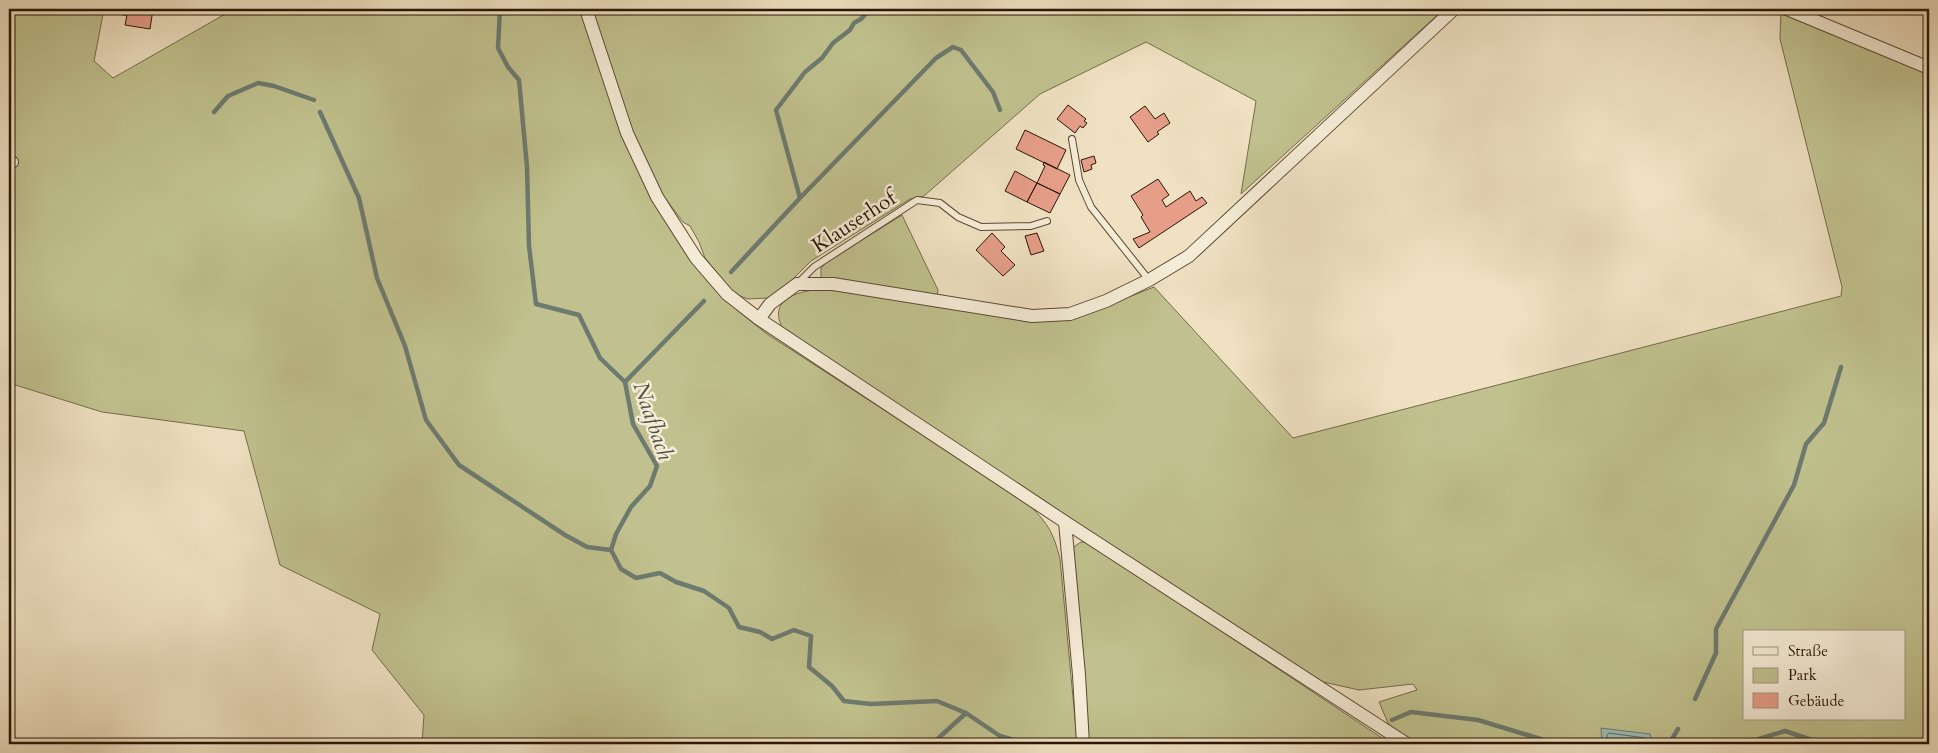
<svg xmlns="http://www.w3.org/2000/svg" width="1938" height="753" viewBox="0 0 1938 753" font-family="Cardo,serif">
<rect width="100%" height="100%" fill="#efe1c2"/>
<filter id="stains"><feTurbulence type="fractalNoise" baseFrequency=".004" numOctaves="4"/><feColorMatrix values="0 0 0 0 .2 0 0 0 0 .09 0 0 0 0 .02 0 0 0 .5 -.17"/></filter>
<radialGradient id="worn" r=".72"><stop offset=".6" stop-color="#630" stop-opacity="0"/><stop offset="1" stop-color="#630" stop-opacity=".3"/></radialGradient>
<path fill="#c0c18e" stroke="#756c4a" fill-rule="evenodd" d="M9 9H104L94 61 113 78 234 9H1444L1241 194 1256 101 1146 42 1040 94 924 196 910 199 811 261 781 291 768 298 748 299 735 294 705 258 699 242 690 226 683 222 656 186 723 296 742 314 767 334 1026 502C1047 522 1053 531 1060 559L1077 740 1083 744H422L424 715 372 650 380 614 280 565 244 431 102 412 9 383Z
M1781 9 1929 72V744H1411L1388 723 1379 702 1417 690 1413 684 1359 690 1319 681 785 332C761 295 809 288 836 289L1026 320 1086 314 1154 287 1293 438 1841 296 1842 287 1780 39ZM1744 632H1904V719H1744Z
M902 215 938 290 937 298 821 278V268L827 262Z
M1081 542 1089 543 1391 744H1086L1071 553 1075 546Z"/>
<path fill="#9abdb6" stroke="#6d7a6f" d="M1601 728 1650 734 1653 744H1602Z"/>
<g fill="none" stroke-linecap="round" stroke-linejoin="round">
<path stroke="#626a5e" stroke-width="1" d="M1607 744V735L1609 733 1645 738 1647 744"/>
<path stroke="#6d7a6f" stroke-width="4.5" d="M500 9 498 48 508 67 519 80 527 167 529 246 536 304 579 315 600 358 625 382 633 424 657 466 650 486 631 507 616 534 611 550 621 569 636 578 660 573 676 582 704 591 729 608 739 627 760 632 772 639 794 630 811 636 809 667 832 686 844 701 871 704 937 701 966 713 1000 736 1029 744
M214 112 228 96 258 83 274 86 314 100
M320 112 359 198 377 278 405 346 426 420 459 465 565 535 587 547 611 550
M800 198 936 58 953 47 961 50 993 92 1000 110
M731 272 800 198 776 110 805 72 822 58 833 43 850 30 854 23 861 19 870 9
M625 382 704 301
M1695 699 1716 653V629L1794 485 1806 444 1824 423 1841 367
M1392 720 1411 712 1478 720 1557 744
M932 744 966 713
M1349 744 1366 740
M1669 744 1678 729
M1742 744 1785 731 1824 744"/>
</g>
<path fill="#e69e89" stroke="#2a1605" d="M123 9H153L150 29 125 25 127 15H122Z
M1068 105 1086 119 1084 121 1087 123 1083 128 1080 126 1075 133 1057 119Z
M1145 106 1155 119 1164 113 1170 123 1157 132 1159 134 1148 142 1130 117Z
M1025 130 1066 150 1057 169 1016 149Z
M1094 156 1096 163 1091 165 1092 169 1084 172 1081 160Z
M1044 162 1070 175 1060 194 1037 183 1045 166 1043 165Z
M1015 171 1037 183 1027 202 1005 191Z
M1158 179 1169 195 1162 200 1166 207 1190 191 1196 201 1202 197 1207 203 1139 248 1133 239 1150 232 1141 217 1143 215 1131 196Z
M1037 183 1060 194 1050 213 1027 202Z
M992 233 1005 247 1001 251 1015 265 1003 276 976 250Z
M1037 233 1044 251 1031 255 1025 236Z"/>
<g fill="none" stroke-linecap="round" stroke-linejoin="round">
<defs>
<path id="service" d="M1072 139 1079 180 1091 207 1149 280
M798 283 814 267 917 200 940 203 958 217 981 227 1031 226 1047 221"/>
<path id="minor" d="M586 9 627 133 657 197 696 258 727 294 759 319 1065 522 1407 744
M1787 9 1929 68
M9 163 12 162
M759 319 770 304 797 284H833L1032 316 1070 314 1106 301 1149 280 1189 256 1454 9
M1065 522 1079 675 1083 744"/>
</defs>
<use href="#service" stroke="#5b4934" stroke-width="8"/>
<use href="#minor" stroke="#5b4934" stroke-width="14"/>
<use href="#service" stroke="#f5ecd7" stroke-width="6"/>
<use href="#minor" stroke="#f5ecd7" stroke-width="12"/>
</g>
<g text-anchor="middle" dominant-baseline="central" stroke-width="5" stroke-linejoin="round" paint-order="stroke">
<g font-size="21" fill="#2a1605" stroke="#f5ecd7">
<text transform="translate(854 222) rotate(-33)">Klauserhof</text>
</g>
<g font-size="22" font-style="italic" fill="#515043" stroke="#f5ecd7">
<text transform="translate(653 421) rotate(71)">Naafbach</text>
</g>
</g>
<rect width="1938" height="753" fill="none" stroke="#efe1c2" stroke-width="30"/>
<rect x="10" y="10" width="1918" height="733" fill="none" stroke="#2a1605" stroke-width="2.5"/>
<rect x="15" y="15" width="1908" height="723" fill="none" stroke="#2a1605"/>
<rect x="1743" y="630" width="162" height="90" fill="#f5ecd7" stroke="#a49683"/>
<rect x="1753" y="647" width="25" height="8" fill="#f5ecd7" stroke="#a49683"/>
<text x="1788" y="656" font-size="15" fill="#2a1605">Straße</text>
<rect x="1753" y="668" width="25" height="15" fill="#c0c18e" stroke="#a49683"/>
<text x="1788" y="680" font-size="15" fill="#2a1605">Park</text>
<rect x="1753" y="693" width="25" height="15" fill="#e69e89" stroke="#a49683"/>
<text x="1788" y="706" font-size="15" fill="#2a1605">Gebäude</text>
<rect width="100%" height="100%" filter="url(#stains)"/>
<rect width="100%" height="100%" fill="url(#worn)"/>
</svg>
